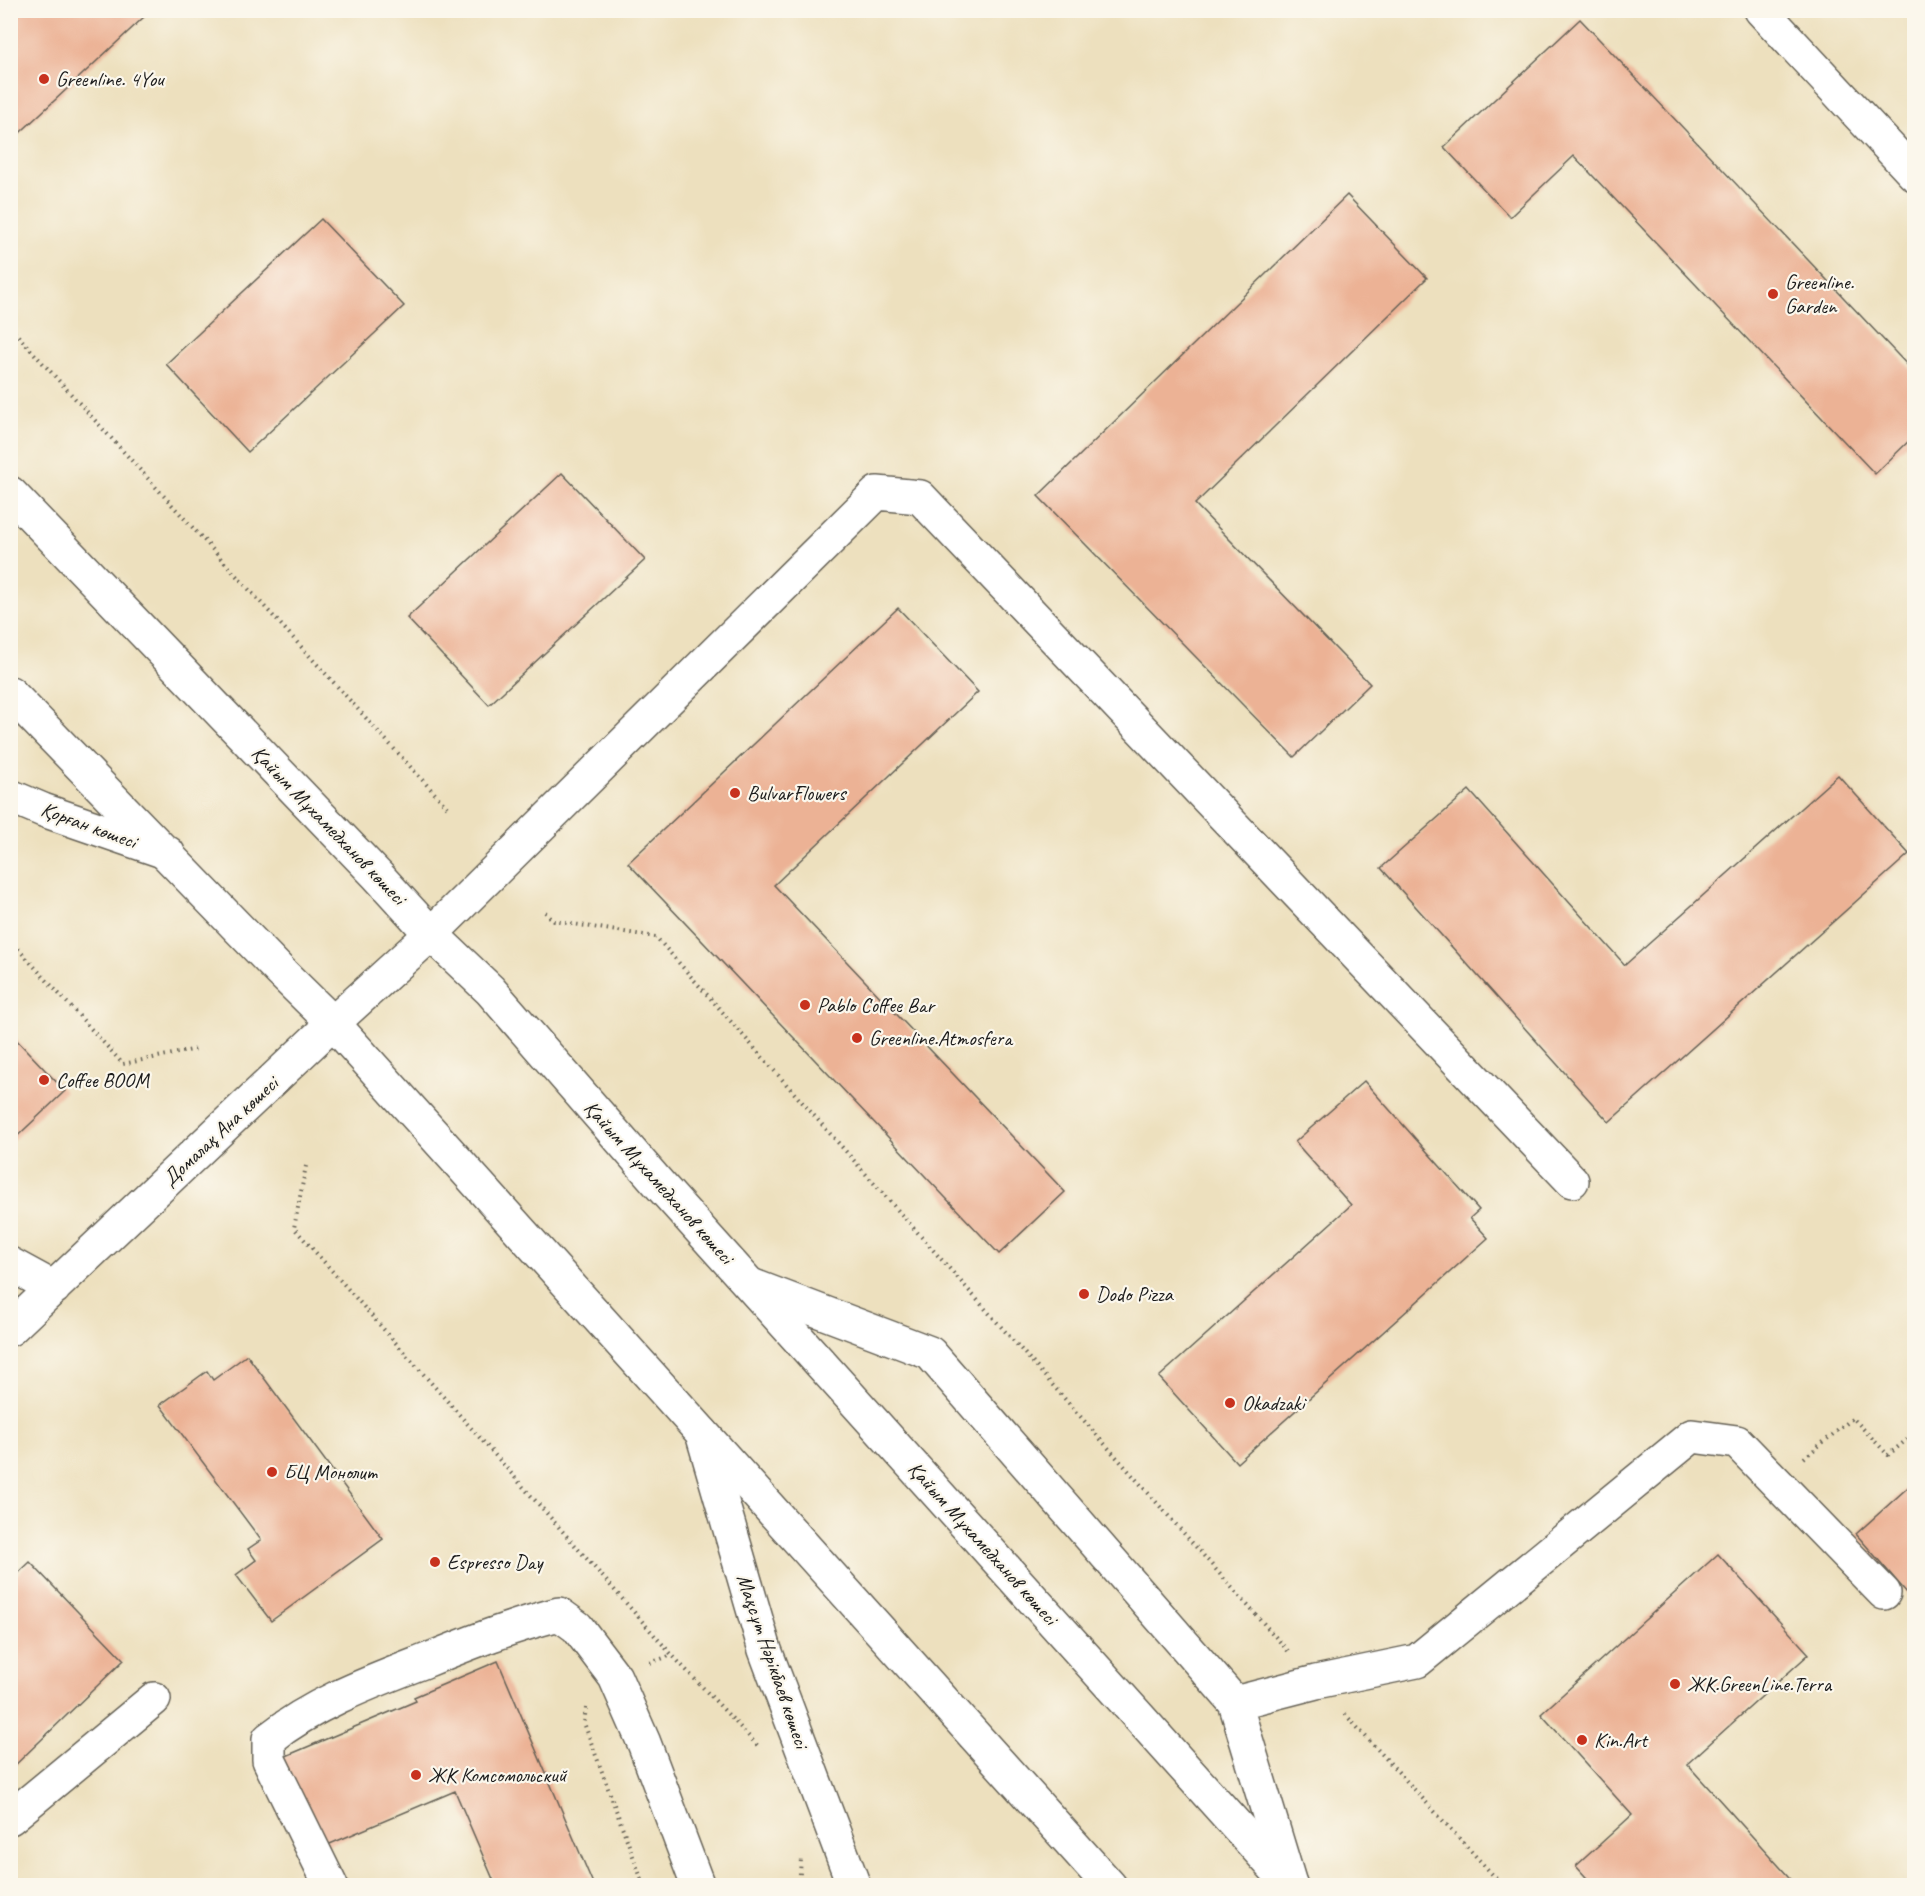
<svg xmlns="http://www.w3.org/2000/svg" width="1925" height="1896" viewBox="0 0 1925 1896" font-family="Caveat,sans-serif">
<rect width="100%" height="100%" fill="#fbf7ec"/>
<filter id="ink" filterUnits="userSpaceOnUse"><feTurbulence type="fractalNoise" baseFrequency=".0167" numOctaves="2"/><feDisplacementMap in="SourceGraphic" scale="12" xChannelSelector="R" yChannelSelector="G"/><feConvolveMatrix kernelMatrix="1 2 1 2 8 2 1 2 1" color-interpolation-filters="sRGB"/></filter>
<filter id="wash" filterUnits="userSpaceOnUse"><feTurbulence type="fractalNoise" baseFrequency=".008" numOctaves="4" result="noise"/><feDisplacementMap in="SourceGraphic" scale="24" xChannelSelector="R" yChannelSelector="G"/><feGaussianBlur stdDeviation="1.35" result="paint"/><feColorMatrix in="noise" values="0 0 0 0 0 0 0 0 0 0 0 0 0 0 0 0 0 1.4 0 .05"/><feComposite in="paint" operator="in"/></filter>
<g filter="url(#wash)">
<rect width="100%" height="100%" fill="#ede0be"/>
<g id="blocks">
<path fill="#ecb295" d="M10 10H138L144 17 10 142Z
M1580 19 1914 372V436L1875 474 1574 156 1510 217 1444 147Z
M1347 195 1427 278 1195 504 1370 684 1294 757 1038 496Z
M321 219 404 306 248 452 166 364Z
M562 473 645 560 489 705 407 618Z
M898 608 978 692 774 885 1065 1192 999 1254 628 863Z
M1838 775 1909 854 1609 1122 1381 868 1469 790 1625 965Z
M10 1033 65 1091 10 1143Z
M1364 1081 1479 1210 1470 1218 1488 1238 1237 1463 1159 1377 1351 1205 1295 1142Z
M247 1355 383 1539 271 1621 236 1575 256 1560 248 1549 261 1540 160 1405 207 1371 213 1380Z
M1914 1482V1601L1856 1534Z
M1718 1554 1809 1654 1687 1764 1797 1886H1594L1576 1866 1632 1815 1541 1714Z
M30 1562 124 1660 10 1770V1581Z
M498 1661 594 1886H496L455 1791 318 1849 279 1759 416 1701 414 1697Z"/>
</g>
</g>
<g filter="url(#ink)">
<use href="#blocks" fill-opacity="0" stroke="#656155" stroke-width="1.5"/>
<g fill="none" stroke-linecap="round" stroke-linejoin="round">
<defs>
<path id="minor" d="M1761 10 1914 174
M10 796 43 810 168 853
M10 1264 54 1288
M751 1285 930 1353 1235 1703 1290 1884
M10 1329 333 1023 431 934 877 493 920 497 1572 1181
M702 1433 765 1650 854 1886
M1235 1703 1316 1682 1417 1661 1692 1436 1737 1442 1884 1593
M10 1818 154 1699
M331 1886 269 1760V1739C314 1703 371 1682 425 1661 469 1643 512 1626 559 1614L577 1627 615 1677 644 1743 698 1886"/>
<path id="major" d="M10 493 378 876 431 934 490 990 659 1184 1291 1886
M10 693 281 972 333 1023 1110 1886"/>
</defs>
<use href="#minor" stroke="#656155" stroke-width="36"/>
<use href="#major" stroke="#656155" stroke-width="36"/>
<path stroke="#656155" stroke-width="4" stroke-dasharray="1.5 4.5" stroke-linecap="butt" d="M10 327 447 807
M545 912 554 921 656 937 1288 1651
M10 940 123 1064 197 1049
M306 1166 294 1228 672 1655 758 1746
M1804 1458 1853 1418 1888 1455 1914 1434
M650 1663 672 1655
M586 1708 584 1723 644 1886
M1345 1714 1503 1886
M799 1886 801 1859"/>
<use href="#minor" stroke="#fff" stroke-width="33"/>
<use href="#major" stroke="#fff" stroke-width="33"/>
</g>
</g>
<g fill="#c8321e" stroke="#fbf7ec" stroke-width="2">
<circle cx="44" cy="79" r="6"/>
<circle cx="1773" cy="294" r="6"/>
<circle cx="735" cy="793" r="6"/>
<circle cx="805" cy="1005" r="6"/>
<circle cx="857" cy="1038" r="6"/>
<circle cx="44" cy="1080" r="6"/>
<circle cx="1084" cy="1294" r="6"/>
<circle cx="1230" cy="1403" r="6"/>
<circle cx="272" cy="1472" r="6"/>
<circle cx="435" cy="1562" r="6"/>
<circle cx="1675" cy="1684" r="6"/>
<circle cx="1582" cy="1740" r="6"/>
<circle cx="416" cy="1775" r="6"/>
</g>
<g text-anchor="middle" dominant-baseline="central" stroke-width="4.5" stroke-linejoin="round" paint-order="stroke">
<g font-size="21" fill="#1c1c1c" stroke="#fbf7ec" text-anchor="start">
<text x="56" y="79">Greenline. 4You</text>
<text x="1785" y="282">Greenline.<tspan x="1785" dy="24">Garden</tspan></text>
<text x="747" y="793">BulvarFlowers</text>
<text x="817" y="1005">Pablo Coffee Bar</text>
<text x="869" y="1038">Greenline.Atmosfera</text>
<text x="56" y="1080">Coffee BOOM</text>
<text x="1096" y="1294">Dodo Pizza</text>
<text x="1242" y="1403">Okadzaki</text>
<text x="284" y="1472">БЦ Монолит</text>
<text x="447" y="1562">Espresso Day</text>
<text x="1687" y="1684">ЖК.GreenLine.Terra</text>
<text x="1594" y="1740">Kin.Art</text>
<text x="428" y="1775">ЖК Комсомольский</text>
</g>
<g font-size="21" fill="#1c1c1c" stroke="#fbf7ec">
<text transform="translate(89 825) rotate(20)">Қорған көшесі</text>
<text transform="translate(329 825) rotate(46)">Қайым Мұхамедханов көшесі</text>
<text transform="translate(220 1131) rotate(-43)">Домалақ Ана көшесі</text>
<text transform="translate(659 1182) rotate(48)">Қайым Мұхамедханов көшесі</text>
<text transform="translate(983 1543) rotate(48)">Қайым Мұхамедханов көшесі</text>
<text transform="translate(773 1661) rotate(71)">Мақсұт Нәрікбаев көшесі</text>
</g>
</g>
<rect width="1925" height="1896" fill="none" stroke="#fbf7ec" stroke-width="36"/>
</svg>
